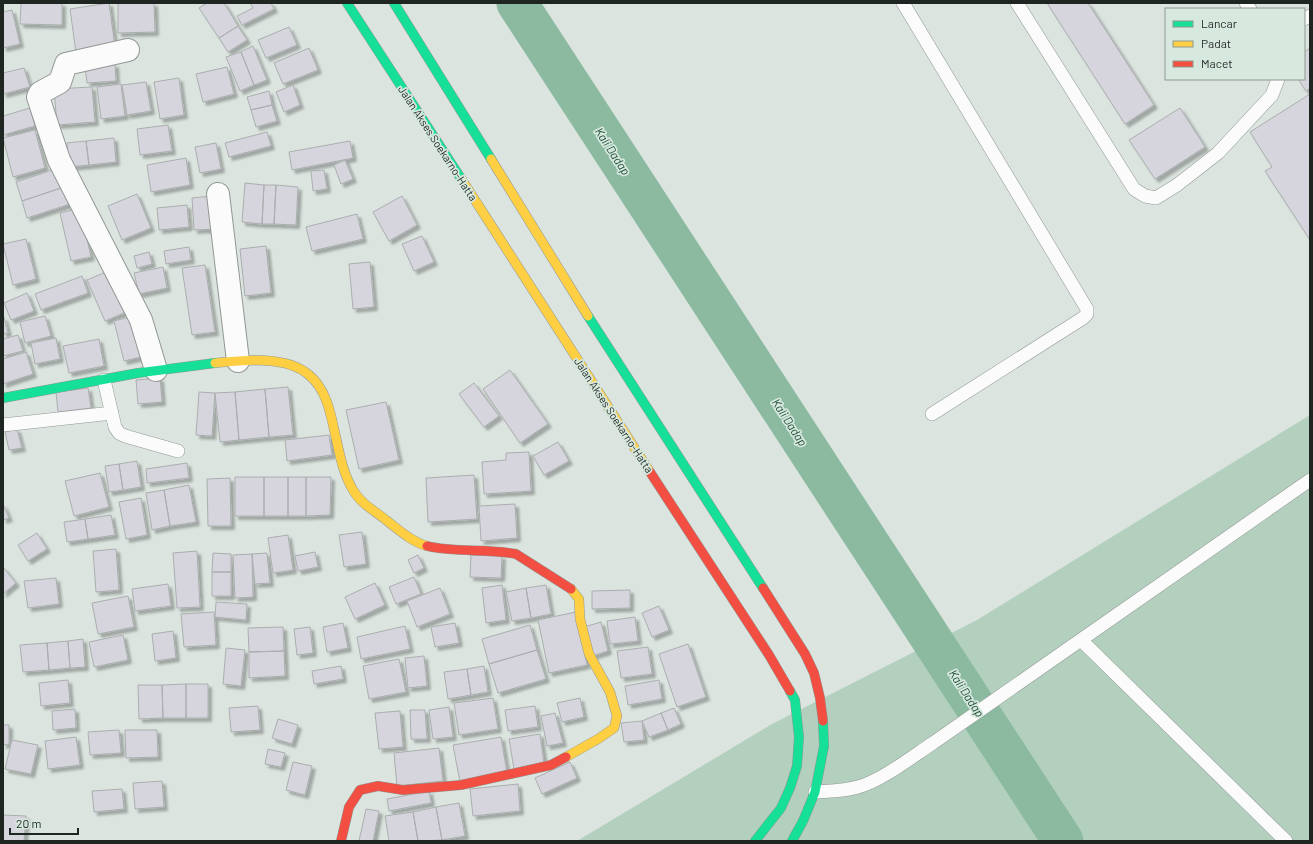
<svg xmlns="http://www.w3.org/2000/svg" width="1313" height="844" viewBox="0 0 1313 844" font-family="Barlow,sans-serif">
<defs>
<filter id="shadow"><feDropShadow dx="3.5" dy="3.5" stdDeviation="1" flood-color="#0004"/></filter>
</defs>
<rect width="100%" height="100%" fill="#dbe4df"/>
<path fill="#b3d0bf" d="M1310 415V841H577L772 724 977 620Z"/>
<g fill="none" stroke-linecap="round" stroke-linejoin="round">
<path stroke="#8bbaa1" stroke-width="41" d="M517 3 1063 841"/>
</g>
<path fill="#d6d5dd" stroke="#aaaeae" filter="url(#shadow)" d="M21 3H62V25L20 24Z
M109 3 115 47 76 53 70 9Z
M118 3H154L155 32 118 33Z
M207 3H224L238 26 219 38 199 8Z
M250 3H271L274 9 242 25 237 16 253 8Z
M1047 3H1088L1154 105 1125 124Z
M12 10 20 44 3 48V12Z
M238 26 247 40 228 52 219 38Z
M289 27 297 45 266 58 258 40Z
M253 46 267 80 254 85 241 52Z
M309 48 318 70 283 84 274 63Z
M1310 48V88L1306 91 1298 79H1304V52Z
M241 52 254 85 240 91 226 57Z
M115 64 116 81 87 83 85 67Z
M227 67 234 94 203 102 196 74Z
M24 68 30 87 3 94V73Z
M179 78 184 115 160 119 154 82Z
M146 82 151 111 127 115 122 85Z
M121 84 125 116 101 119 97 87Z
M293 85 300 105 284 112 276 92Z
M92 87 95 122 57 125 54 89Z
M269 91 272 105 251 110 247 97Z
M1310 94V240L1265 171 1272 167 1250 132Z
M272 105 277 121 256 127 251 110Z
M30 108 35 126 3 135V116Z
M1180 108 1205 147 1155 179 1129 140Z
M168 125 172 151 140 155 137 129Z
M35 130 45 168 13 177 3 138Z
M267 132 271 146 229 157 225 143Z
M114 138 116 162 89 165 86 141Z
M86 141 89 165 69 167 67 143Z
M350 141 353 158 292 170 289 152Z
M216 143 221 169 200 173 195 147Z
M186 158 190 185 151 192 147 165Z
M345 160 353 179 341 184 334 165Z
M58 168 64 187 22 201 16 182Z
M324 170 327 189 313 191 311 171Z
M245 183 264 185 262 224 242 222Z
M264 185H276L274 224H262Z
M276 185 298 187 296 225 274 224Z
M64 187 70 204 27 218 22 201Z
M137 194 151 228 122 240 108 206Z
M212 196 214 229 194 230 192 198Z
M402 196 417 225 389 241 373 212Z
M187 205 189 227 159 230 157 208Z
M80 208 91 257 71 261 60 213Z
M357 214 363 239 312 251 306 227Z
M422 236 434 262 414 271 402 244Z
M26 239 36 279 13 285 3 244Z
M266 246 271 293 245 296 240 249Z
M189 247 191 260 166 264 164 251Z
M149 252 152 264 137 268 134 256Z
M370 262 374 307 353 309 349 264Z
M205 265 215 332 192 335 182 268Z
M163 267 167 288 139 294 134 273Z
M113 269 131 310 105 321 87 280Z
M82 276 88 293 41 310 35 294Z
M27 293 34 311 11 320 4 303Z
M45 316 51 336 25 343 20 322Z
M134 316 145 356 124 361 114 321Z
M3 317H4L8 333 3 334Z
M18 335 23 351 3 356V339Z
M56 338 60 359 35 364 31 343Z
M99 339 104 366 69 373 63 346Z
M26 352 33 374 3 384V359Z
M510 370 548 424 520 443 483 389Z
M160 378 162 402 138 404 136 380Z
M474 383 499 416 484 427 459 394Z
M288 387 293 435 269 437 265 389Z
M88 388 91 408 58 412 56 392Z
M265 389 269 437 239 440 235 392Z
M199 392 215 393 212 436 196 435Z
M235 392 239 440 220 442 215 393Z
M386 402 399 460 359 469 346 410Z
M17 429 22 448 9 450 5 432Z
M329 435 332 455 287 461 285 440Z
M558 442 569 461 544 475 533 456Z
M529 452 531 491 484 494 482 462 506 460V453Z
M137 461 141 487 123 490 119 464Z
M187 463 189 478 147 483 146 469Z
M119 464 123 490 109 492 105 466Z
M100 473 109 507 74 516 65 481Z
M474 475 477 519 428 522 426 478Z
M235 477H264V516H235Z
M264 477H288V516H264Z
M288 477H306V516H288Z
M306 477H331L330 515 306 516Z
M230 478 231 526H208L207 479Z
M189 485 196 522 170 526 164 490Z
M164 490 170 526 152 530 146 493Z
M141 498 147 535 126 539 119 502Z
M3 504 9 518 3 520Z
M515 504 517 538 481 541 479 506Z
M111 515 115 535 88 539 85 519Z
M85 519 88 539 67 542 64 522Z
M362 532 366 564 344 567 339 535Z
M37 533 47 549 28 561 18 545Z
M288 535 293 570 273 573 268 538Z
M116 549 119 590 96 592 93 551Z
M197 551 200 607 177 608 173 553Z
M315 552 318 567 298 571 295 556Z
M213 553 231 554V572H212Z
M267 553 270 583 255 584 252 554Z
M252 554 253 597 235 598 233 555Z
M418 555 424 568 414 573 408 560Z
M471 555 502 556 501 578 470 577Z
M3 567 16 583 3 594Z
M212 572H231V596H212Z
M414 577 421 594 396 604 389 587Z
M56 578 59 604 28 608 24 581Z
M375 583 385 605 355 619 345 597Z
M168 584 171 606 135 611 132 589Z
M502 585 506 620 486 623 482 588Z
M546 585 551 614 531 618 526 588Z
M440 588 450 614 417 627 407 601Z
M526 588 531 618 512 621 506 592Z
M630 590V608L592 609V591Z
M128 596 134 627 98 634 92 603Z
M216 602 247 604 246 620 215 617Z
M659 606 669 630 652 637 642 613Z
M214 612 216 645 184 647 181 614Z
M576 612 587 665 549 673 538 620Z
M635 617 638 641 610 644 607 621Z
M601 622 608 651 592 656 584 627Z
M343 623 348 648 327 652 323 627Z
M455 623 459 643 435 647 431 627Z
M530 625 537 650 489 664 482 639Z
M405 626 410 649 361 659 357 637Z
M283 627 284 651 249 652 248 628Z
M310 627 313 653 297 655 294 629Z
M173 631 176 658 155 661 152 634Z
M123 635 128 660 94 667 89 642Z
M83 639 85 667 70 668 68 641Z
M68 641 70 668 49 670 47 643Z
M47 643 49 670 23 672 20 645Z
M688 644 706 697 677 707 659 654Z
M648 647 652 674 621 678 617 651Z
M226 648 245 650 241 686 223 684Z
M537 650 546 679 498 693 489 664Z
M284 651 285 676 249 678V652Z
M424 656 427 686 408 688 405 658Z
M399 659 406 692 369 699 363 666Z
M341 666 343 679 314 684 312 671Z
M484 666 488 692 471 695 467 669Z
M467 669 471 695 448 699 444 672Z
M68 680 70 703 41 706 39 683Z
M659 680 662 699 628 705 625 686Z
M186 684H208V718H186Z
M186 684V718H163L162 685Z
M138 685H162L163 718 139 719Z
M493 698 498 729 459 735 454 703Z
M580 698 584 717 562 722 557 703Z
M258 706 260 730 231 732 229 708Z
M535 706 538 727 508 731 505 710Z
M449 707 453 737 433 739 429 710Z
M674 708 681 724 668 730 661 713Z
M75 709 76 728 53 730 52 711Z
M410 710H425L427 739H411Z
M400 711 403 747 379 749 375 713Z
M555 713 563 743 547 746 541 716Z
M661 713 668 730 649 737 642 721Z
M278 719 298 725 292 744 272 738Z
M642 721 644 740 624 742 621 723Z
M3 725H9V744L3 745Z
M119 730 121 753 90 755 88 732Z
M125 730H157L158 757 126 758Z
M540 734 544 764 514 769 509 739Z
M76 737 80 765 48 769 45 741Z
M501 737 507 773 460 782 453 745Z
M12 740 38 745 31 774 5 769Z
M439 748 443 781 397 786 394 753Z
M268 749 285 753 281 767 265 764Z
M293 762 312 766 305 795 286 790Z
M570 762 577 778 542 794 535 778Z
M162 781 164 807 135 809 133 783Z
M518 784 520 811 473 816 470 789Z
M122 789 124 809 94 812 92 791Z
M429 791 431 803 389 811 387 799Z
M459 803 465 836 442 840 436 807Z
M436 807 442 840 418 841 413 812Z
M366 809 379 811 373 841H359Z
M413 812 418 841H389L385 816Z
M3 815 26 816 24 841H3Z"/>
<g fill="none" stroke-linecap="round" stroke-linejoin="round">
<defs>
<path id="lane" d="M903 3 1087 309V314L1083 318 932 414
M1017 3 1134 189 1145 196 1156 198 1177 185 1218 153 1272 95 1278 79
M1246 3 1250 9
M1304 19 1310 16
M104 380 115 427 119 433 125 436 178 451
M3 425 112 413
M1081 640 1286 841
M815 792C829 791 845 791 858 787 881 781 913 756 933 743L1310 480"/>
<path id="street" d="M128 50 66 64 60 82 40 93 38 97 59 160 141 320 156 370
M218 194 238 361"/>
<path id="fast" d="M347 3 462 180
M394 3 491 159
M588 316 763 588
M3 398 138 373 215 363
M755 841 781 808 790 788 797 766 799 737 795 700 790 691
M792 841 803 821 815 792 824 746 823 721"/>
<path id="slow" d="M491 159 588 316
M462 180 650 472
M215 363C243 360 287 355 309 375 325 388 330 410 334 429 339 450 342 472 353 490 360 503 375 511 386 520 399 530 412 542 427 546
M566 757 598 739 614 728 617 716 610 692 589 654 580 619 579 599 571 589"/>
<path id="jam" d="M650 472 769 655 790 691
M427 546C456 553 487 548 516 554L571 589
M763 588 805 654 814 673 820 698 823 721
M341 841 349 807 360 790 378 786 403 790 461 785 551 765 566 757"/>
</defs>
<use href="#lane" stroke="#919894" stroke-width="14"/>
<use href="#street" stroke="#919894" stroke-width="24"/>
<use href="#fast" stroke="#919894" stroke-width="10"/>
<use href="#slow" stroke="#919894" stroke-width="10"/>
<use href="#jam" stroke="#919894" stroke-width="10"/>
<use href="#lane" stroke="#fafbfa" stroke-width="13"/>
<use href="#street" stroke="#fafbfa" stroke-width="22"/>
<use href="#fast" stroke="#16e098" stroke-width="9"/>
<use href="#slow" stroke="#ffcf43" stroke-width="9"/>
<use href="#jam" stroke="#f24e42" stroke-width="9"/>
</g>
<g text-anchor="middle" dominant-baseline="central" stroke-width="3.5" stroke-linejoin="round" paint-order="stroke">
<g font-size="11" fill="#1f2521" stroke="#d7e8de">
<text transform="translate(438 143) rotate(57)">Jalan Akses Soekarno-Hatta</text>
<text transform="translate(614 415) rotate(57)">Jalan Akses Soekarno-Hatta</text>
</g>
<g font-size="12" font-style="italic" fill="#1e4f37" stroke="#d7e8de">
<text transform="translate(613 151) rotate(57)">Kali Dadap</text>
<text transform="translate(790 422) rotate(57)">Kali Dadap</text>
<text transform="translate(967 693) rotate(57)">Kali Dadap</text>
</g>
</g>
<rect width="1313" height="844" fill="none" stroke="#1f2521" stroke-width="8"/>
<rect x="1165" y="8" width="140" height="72" fill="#d7e8de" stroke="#8d9a92"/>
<rect x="1173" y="21" width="20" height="6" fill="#16e098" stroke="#8d9a92"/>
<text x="1201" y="28" font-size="12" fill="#1f2521">Lancar</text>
<rect x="1173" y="41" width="20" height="6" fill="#ffcf43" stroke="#8d9a92"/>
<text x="1201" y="48" font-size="12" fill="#1f2521">Padat</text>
<rect x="1173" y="61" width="20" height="6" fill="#f24e42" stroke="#8d9a92"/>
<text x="1201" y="68" font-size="12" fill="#1f2521">Macet</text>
<path d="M10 828v6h68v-6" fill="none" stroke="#1f2521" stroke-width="2"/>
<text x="16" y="828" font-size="12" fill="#1f2521" stroke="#d7e8de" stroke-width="3" paint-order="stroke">20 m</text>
</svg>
